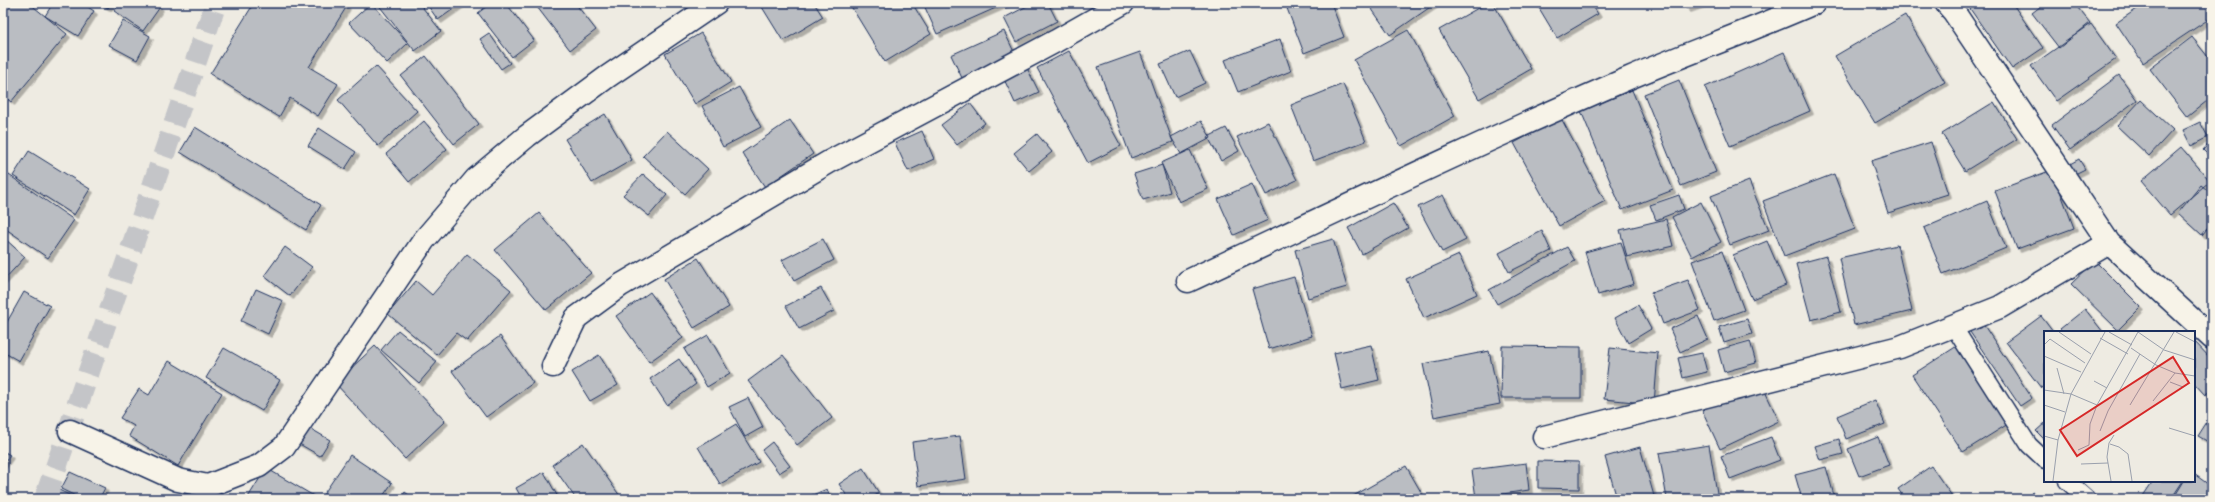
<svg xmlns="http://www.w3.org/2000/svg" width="2215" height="502" viewBox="0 0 2215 502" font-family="Sriracha,sans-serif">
<defs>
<filter id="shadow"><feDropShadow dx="3.5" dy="3.5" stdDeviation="0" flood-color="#0004"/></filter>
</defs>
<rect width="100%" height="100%" fill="#eeebe2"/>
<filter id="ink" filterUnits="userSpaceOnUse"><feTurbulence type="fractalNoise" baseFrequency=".025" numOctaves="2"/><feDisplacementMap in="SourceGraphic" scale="8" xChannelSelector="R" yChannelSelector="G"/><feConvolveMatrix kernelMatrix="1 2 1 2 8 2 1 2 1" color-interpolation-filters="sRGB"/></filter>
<g filter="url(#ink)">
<path fill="#babdc2" stroke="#1b2f5e" filter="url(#shadow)" d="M10 3H29L67 34 11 102 3 95V12Z
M53 3H82L94 11 78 36 45 16Z
M99 3H111L108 8Z
M120 3H155L160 7 143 31 114 11Z
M254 3H343L347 6 309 67 338 84 318 116 290 98 279 117 210 74Z
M371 3 408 43 387 63 349 23Z
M377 3H419L441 31 415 51Z
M426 3H462L438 20Z
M491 3H506L534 40 512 57 478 13Z
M534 3H575L596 30 570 50Z
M770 3H814L823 17 783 41 762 7Z
M849 3H912L931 34 885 62Z
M923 3H1007L937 34Z
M1033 3H1048L1057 21 1016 42 1004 18Z
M1285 3H1331L1344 37 1304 53Z
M1372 3H1436L1390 35 1369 5Z
M1487 3H1493L1531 69 1479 99 1439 30Z
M1536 3H1591L1598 14 1557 38Z
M1685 3H1704L1687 9Z
M1966 3H2012L2043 48 2012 69Z
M2045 3H2074L2090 23 2059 48 2032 13Z
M2146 3H2212V17L2143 63 2116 23Z
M1905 15 1945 82 1875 123 1835 56Z
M123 21 150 36 137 60 109 45Z
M2091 24 2116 59 2056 101 2031 66Z
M1408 30 1455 116 1401 146 1354 60Z
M1004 31 1015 54 962 78 951 55Z
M489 33 510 63 501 69 480 39Z
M701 33 731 82 695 104 665 54Z
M2192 37 2212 62V97L2187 117 2150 69Z
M1280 39 1291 71 1238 92 1225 60Z
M1069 51 1121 146 1088 163 1037 68Z
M1190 51 1205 83 1175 97 1160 64Z
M1140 52 1173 142 1131 158 1098 67Z
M1784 52 1810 111 1730 146 1705 87Z
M426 56 479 124 454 144 401 76Z
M376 66 417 111 378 146 338 100Z
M1026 66 1039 92 1015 103 1003 77Z
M2119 75 2137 100 2070 150 2052 125Z
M1679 80 1716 172 1681 186 1644 94Z
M1343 84 1366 141 1313 161 1291 105Z
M739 87 761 127 723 147 702 106Z
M1632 90 1673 190 1622 210 1581 111Z
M2141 100 2173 130 2149 156 2117 126Z
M1994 102 2017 139 1965 171 1942 134Z
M970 103 985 123 957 145 941 125Z
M605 114 632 160 592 183 565 139Z
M1561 118 1605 201 1559 226 1514 143Z
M790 120 813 154 765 187 742 153Z
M424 121 447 149 409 182 386 154Z
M1201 121 1211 138 1181 154 1171 137Z
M1268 122 1297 180 1266 195 1237 137Z
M2200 122 2208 137 2191 146 2183 130Z
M195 127 321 205 306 230 180 152Z
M319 128 356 152 345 169 308 146Z
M1226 128 1239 151 1221 161 1208 137Z
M667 131 708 169 685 194 643 156Z
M922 131 934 159 908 171 895 143Z
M1037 134 1052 152 1029 171 1014 153Z
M2212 140V159L2203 150Z
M1931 142 1948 194 1888 213 1871 161Z
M2181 147 2210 181 2170 215 2141 181Z
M1190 150 1208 189 1179 202 1161 163Z
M29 151 90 189 74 215 13 176Z
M2079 159 2085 169 2075 174 2070 164Z
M1162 165 1170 192 1143 200 1134 174Z
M2052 170 2074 228 2017 249 1995 191Z
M6 173 74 220 48 258 3 227V177Z
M643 174 667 195 649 216 623 195Z
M1834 174 1855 229 1784 256 1763 201Z
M1749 181 1769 230 1730 245 1711 196Z
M1252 184 1268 220 1234 235 1218 199Z
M2201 185 2212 194V223L2202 235 2178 213Z
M1443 195 1466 240 1442 252 1418 207Z
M1679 195 1684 209 1656 220 1650 205Z
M1987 201 2006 248 1943 274 1924 228Z
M1701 202 1721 242 1692 257 1672 217Z
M1393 203 1408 228 1362 254 1348 228Z
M539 213 591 273 546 310 495 250Z
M1666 219 1673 246 1627 257 1620 230Z
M1542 231 1551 251 1509 272 1499 253Z
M3 237 25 257 3 281Z
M823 239 834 260 794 281 782 260Z
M1333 239 1347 287 1308 298 1295 250Z
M1767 241 1786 285 1752 299 1733 255Z
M1621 242 1634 284 1598 295 1585 252Z
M1897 245 1912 311 1854 325 1839 258Z
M285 247 312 267 290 296 264 276Z
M1567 247 1575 261 1497 304 1489 290Z
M1722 251 1744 310 1714 321 1692 261Z
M467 254 511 290 467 341 456 333 437 355 388 314 416 281 432 295Z
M1459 255 1477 294 1424 318 1406 279Z
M1826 256 1841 312 1811 320 1796 264Z
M698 258 729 307 694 328 664 279Z
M2095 261 2141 307 2118 330 2071 284Z
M1294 277 1312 336 1269 349 1252 289Z
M1688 280 1700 310 1663 324 1651 293Z
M821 288 834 311 799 329 786 306Z
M256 289 283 301 268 334 241 321Z
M24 292 50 306 19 361 3 352V329Z
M650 292 683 338 649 362 616 316Z
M1638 305 1651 329 1628 343 1615 318Z
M2085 309 2103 332H2063L2060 329Z
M1698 316 1708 339 1680 352 1670 329Z
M2041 316 2053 332H2045V385L2041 388 2006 342Z
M1747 319 1752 334 1724 343 1719 327Z
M1981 321 2032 398 2020 406 1968 329Z
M398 330 437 362 419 383 381 350Z
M708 335 730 373 707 387 684 349Z
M500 336 533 383 486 417 452 371Z
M1750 341 1756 363 1724 372 1718 350Z
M2194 341 2212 360V389L2205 395 2194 383Z
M1371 345 1379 380 1342 389 1334 353Z
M375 346 445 421 405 459 335 383Z
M1502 346 1581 347V398H1501Z
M1957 346 2008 424 1963 452 1912 375Z
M224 348 280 380 262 411 206 378Z
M1610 348 1658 353 1654 404 1604 399Z
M1489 351 1500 404 1434 417 1423 364Z
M1702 353 1707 372 1683 378 1678 358Z
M599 355 618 385 590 401 572 372Z
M783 355 832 418 797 445 748 381Z
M679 359 696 384 667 405 650 379Z
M169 361 222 393 178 466 129 436 134 426 120 418 139 389 149 395Z
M1761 383 1779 421 1720 449 1702 410Z
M748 398 763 427 745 437 729 407Z
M1875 400 1885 424 1846 439 1837 416Z
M2212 414V444L2198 436Z
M2045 423V440L2036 431Z
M736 424 759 462 720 484 698 447Z
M306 426 330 440 320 456 296 442Z
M960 436 966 479 918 486 912 442Z
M1771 437 1780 460 1730 479 1721 456Z
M1878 437 1889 465 1859 476 1848 449Z
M1839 439 1843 454 1820 460 1815 446Z
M772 442 790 466 779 473 762 450Z
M583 443 622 499H576L552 465Z
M1709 445 1718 499H1667L1659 453Z
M1640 447 1654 496 1643 499H1617L1605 457Z
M3 451 10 455 3 465Z
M350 455 392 483 381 499H330L323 495Z
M1538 461 1579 462V489L1538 488Z
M1526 463 1529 490 1476 498 1472 470Z
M2212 464V475L2207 472Z
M1406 466 1425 499H1348Z
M1931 466 1954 499H1905L1898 489Z
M1826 467 1835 499H1802L1795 475Z
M266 468 319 499H247Z
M863 468 879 493 870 499H849L839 484Z
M70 472 105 488 99 499H82L61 489Z
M544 472 559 499H522L516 488Z
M2194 474 2212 487V499H2171L2183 481H2194Z
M2153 481H2184L2173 499H2141Z
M53 487 77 499H47Z
M827 489 831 499H812L810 496Z
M405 492 414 499H400Z
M2032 492 2044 499H2028Z
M941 495 973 497V499H941Z"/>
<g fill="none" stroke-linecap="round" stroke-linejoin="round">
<path stroke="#c4c5c8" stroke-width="22" stroke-dasharray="22 11" stroke-linecap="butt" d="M45 499 216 3"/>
<defs>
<path id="lane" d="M1953 326 2029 445 2045 460
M2067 481 2087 499"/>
<path id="street" d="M1946 3 1954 12 2109 243 2212 338
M1188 281C1335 212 1480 142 1629 78 1690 52 1753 30 1814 3
M553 366 576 318 621 285 829 162 1056 41 1123 3
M70 431 178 480 208 486 259 466 284 447 424 240 476 179 527 136 607 77 716 3
M1544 437 1900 347 2000 307 2109 243"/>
</defs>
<use href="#lane" stroke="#1b2f5e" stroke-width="19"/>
<use href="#street" stroke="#1b2f5e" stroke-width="25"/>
<use href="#lane" stroke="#f7f3e8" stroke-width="16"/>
<use href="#street" stroke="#f7f3e8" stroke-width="22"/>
</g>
</g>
<g transform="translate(2044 331)">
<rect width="151" height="151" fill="#eeebe2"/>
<path fill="none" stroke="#9aa0ad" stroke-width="1" d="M15 1 47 23M65 1 88 14M132 1 151 11M56 7 84 23M0 14 6 8 41 32M87 17 112 34 131 42 151 45M0 25 37 41M13 37 20 63M50 50 63 57M126 51 139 56M0 59 27 63 53 74M109 70 131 42M0 74 21 81M86 74 130 1M125 97 151 105M56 100 64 80 96 23M0 105 14 109M66 113 75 116 84 123 88 150M34 119 45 114 46 93 53 74 94 1 120 19 151 29M37 133 64 132M9 150 14 109 27 63 61 1M67 150 63 126 65 112 70 104"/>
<path fill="#d62828" fill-opacity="0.15" stroke="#d62828" stroke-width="2" d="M129 26 145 52 33 125 16 99Z"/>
<rect width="151" height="151" fill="none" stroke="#1b2f5e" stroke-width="2"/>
</g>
<rect width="2215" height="502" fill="none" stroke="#f7f3e8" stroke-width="16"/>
<rect x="8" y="8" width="2199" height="486" fill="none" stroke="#1b2f5e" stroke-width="1.5" filter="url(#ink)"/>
</svg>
